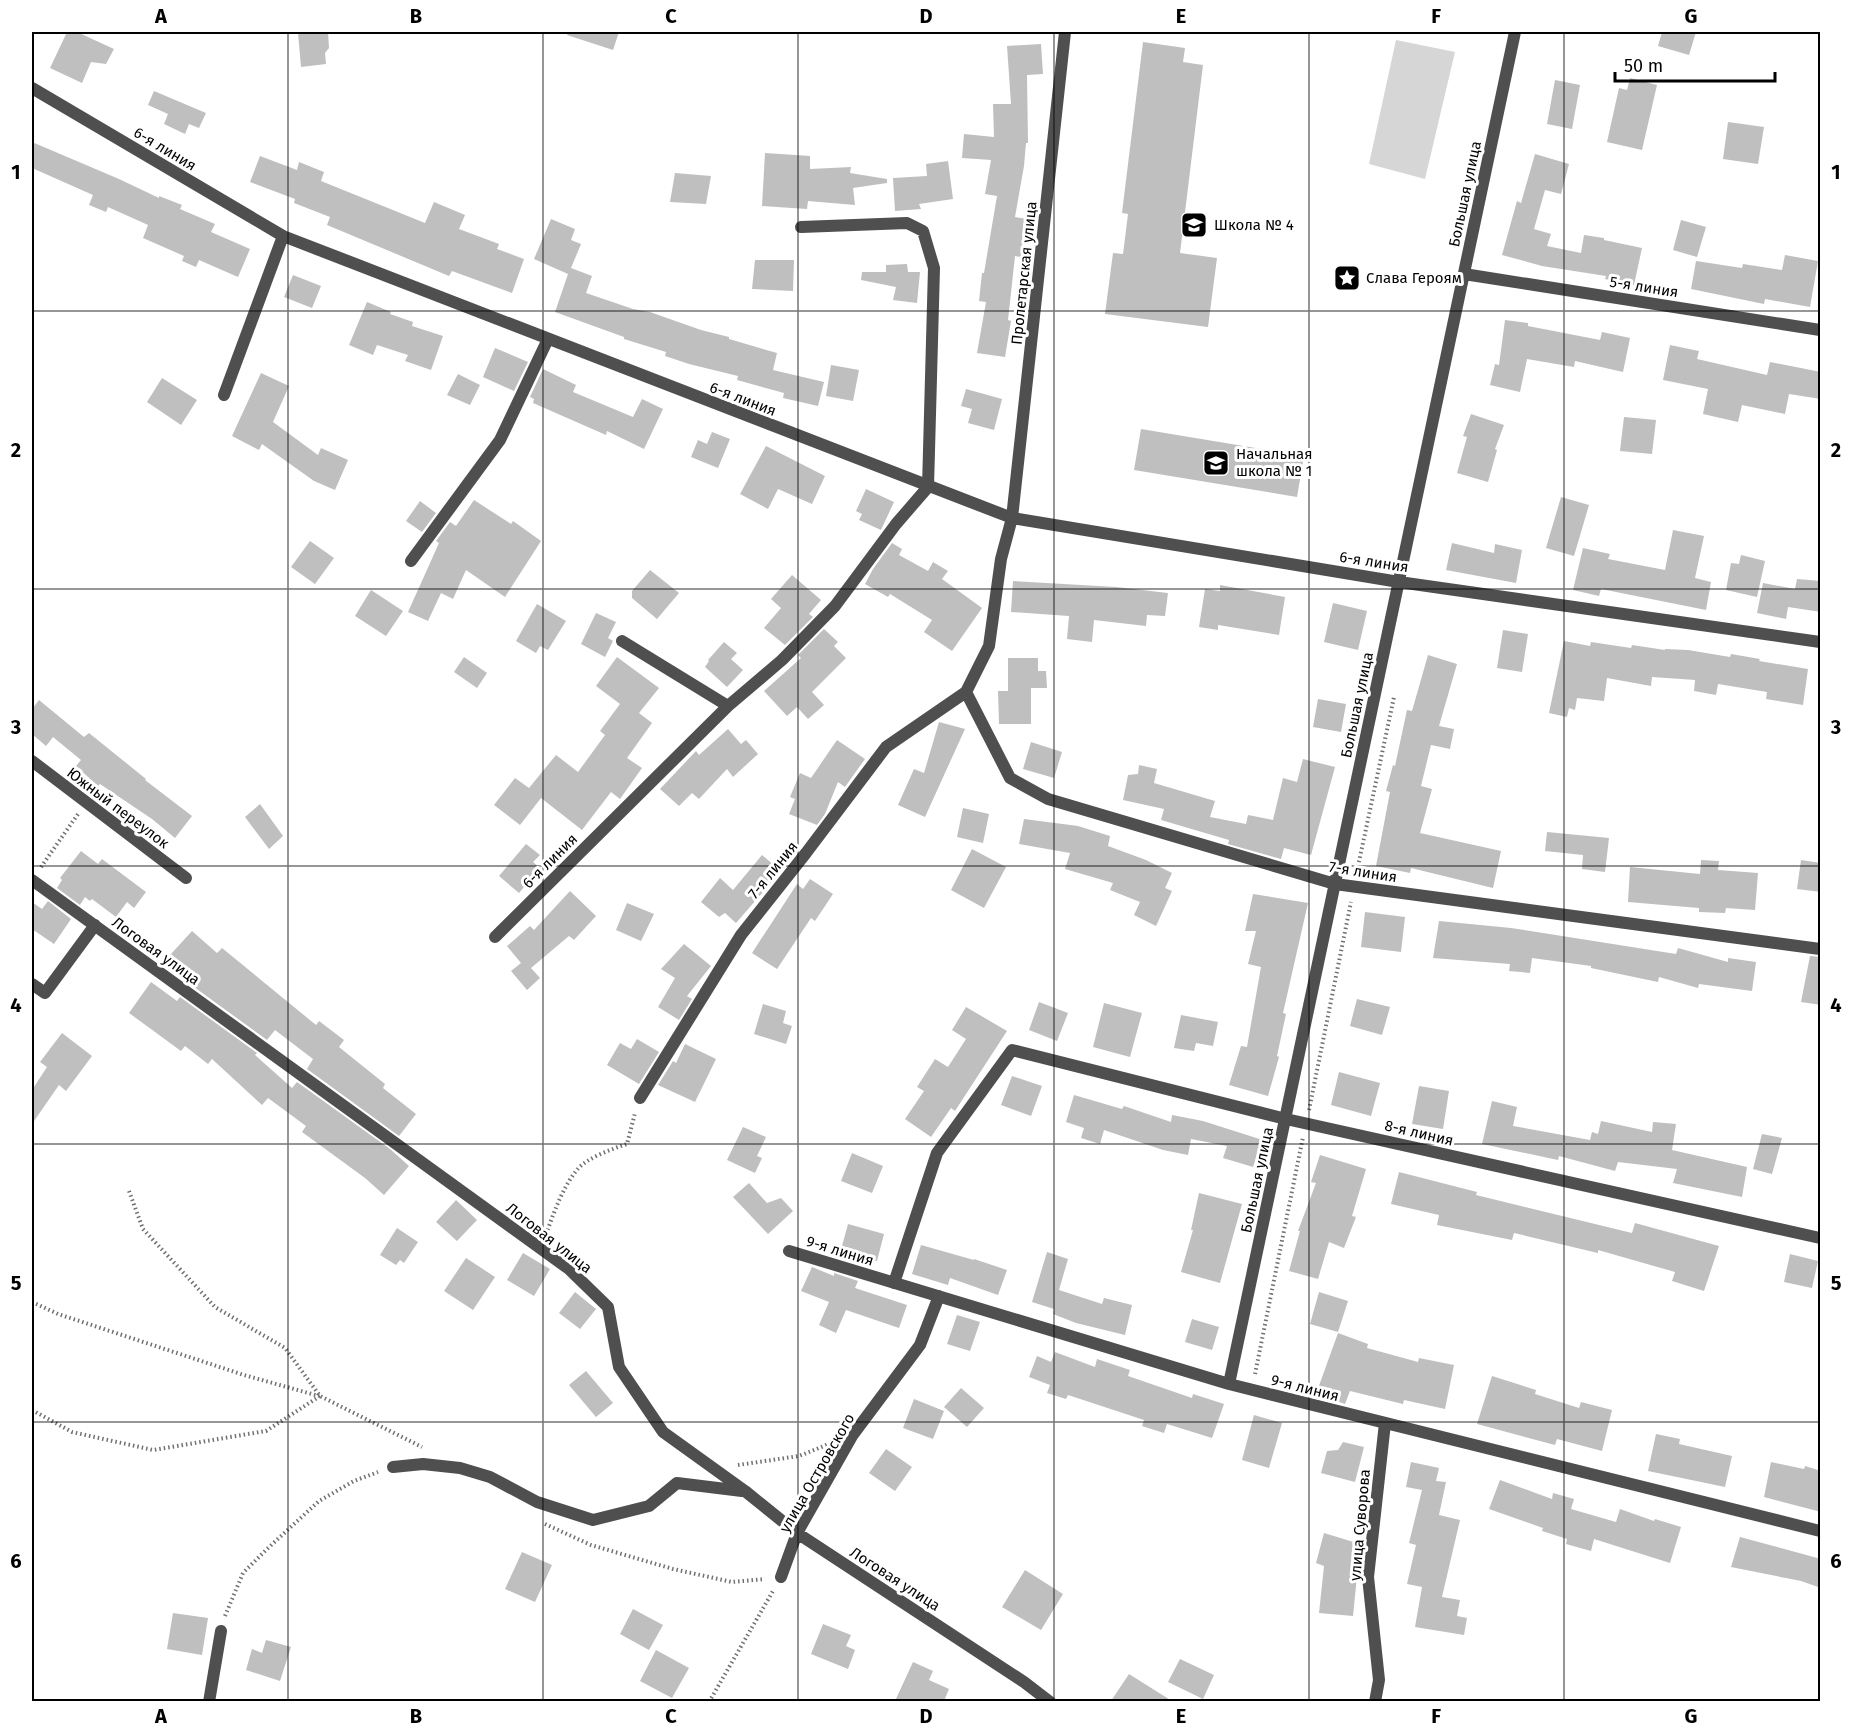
<svg xmlns="http://www.w3.org/2000/svg" width="1852" height="1733" viewBox="0 0 1852 1733" font-family="'Fira Sans',sans-serif">
<rect width="100%" height="100%" fill="#fff"/>
<path fill="#d6d6d6" d="M1396 40 1455 52 1425 179 1369 164Z"/>
<path fill="#bfbfbf" d="M67 32H77L114 49 106 64 91 62 82 83 50 68Z
M328 32 329 48 325 53 326 64 301 67 298 33Z
M568 32H619L613 50 567 35Z
M1662 32H1696L1689 55 1658 46Z
M1143 42 1185 48 1183 62 1203 65 1180 253 1217 258 1208 327 1105 314 1113 253 1123 254 1128 214 1122 213Z
M1041 44 1043 74 1027 75 1028 143H1026L1024 166 1015 217 1028 219 1021 257 1015 256 1008 320 1011 321 1005 357 977 353 986 302 979 301 982 273H984L997 196 985 194 991 160 962 158 964 134 994 137 993 104H1011L1007 46Z
M1630 78 1657 85 1642 150 1607 142 1619 88 1627 90Z
M1555 80 1580 85 1572 129 1547 124Z
M154 91 206 113 199 128 189 124 185 134 164 124 168 114 148 105Z
M1728 122 1764 127 1758 164 1723 159Z
M32 142 119 179 159 198V196L182 205 180 209 215 224 211 232 250 249 238 277 199 260 196 267 182 261 184 256 143 238 148 225 108 207 106 212 89 205 93 195 32 168Z
M765 153 810 156V169L851 167 850 173 887 179V183L853 188 855 205 808 201 807 209 762 206Z
M1535 154 1569 164 1561 194 1545 190 1534 229 1551 234 1547 246 1581 253 1584 235 1604 238V240L1642 248 1634 285 1605 279 1606 276 1542 266 1502 255 1517 201 1521 203Z
M260 156 297 170 299 162 324 172 321 181 425 223 434 202 465 215 459 229 499 244 497 249 524 259 512 293 452 271 449 276 327 225 330 217 294 203 295 199 250 182Z
M948 161 953 199 919 204 921 209 895 211 893 178 927 176 926 164Z
M675 173 711 176 706 204 670 202Z
M551 219 575 229 571 240 581 244 571 268 592 276 586 293 633 309 650 312 701 330 729 337V339L777 353 773 370 824 382 818 406 783 398 784 393 737 380 738 376 689 364 665 356 666 352 624 339V337L555 312 568 274 534 259Z
M1681 220 1706 227 1697 257 1673 250Z
M1785 255 1818 261 1810 307 1765 299 1764 304 1691 289 1696 261 1742 268 1743 264 1782 270Z
M755 260H794L793 291 752 289Z
M907 264 908 272H920L917 303 893 300 896 287 861 280 862 272H886V265Z
M293 275 321 286 312 308 284 297Z
M367 302 391 312 390 314 413 322 412 326 443 336 431 370 405 361 408 355 377 345 373 355 349 345Z
M1505 320 1528 323V326L1600 340 1602 332 1630 338 1623 372 1575 361 1574 367 1527 359 1520 392 1490 385 1495 364 1499 365Z
M1670 345 1699 351 1697 359 1767 375 1770 362 1821 372V399L1789 394 1785 414 1742 405 1738 422 1703 414 1708 389 1663 380Z
M495 348 528 362 514 391 483 377Z
M831 365 859 370 853 401 826 396Z
M543 369 576 385 573 392 633 417 642 399 663 409 644 449 607 431 606 435 533 403 534 399 530 397Z
M261 373 289 386 273 422 318 455 321 448 348 460 335 490 314 481 262 444 259 450 232 436Z
M458 374 480 385 470 405 447 395Z
M162 378 197 400 181 425 147 402Z
M966 389 1002 399 994 430 968 423 972 409 961 406Z
M1471 414 1504 425 1495 449 1497 450 1488 482 1457 473 1467 437 1463 436Z
M1624 417 1656 420 1652 454 1620 451Z
M1141 429 1304 456 1297 497 1134 470Z
M712 432 730 439 718 468 691 457 698 440 707 444Z
M766 446 825 476 812 504 778 489 768 509 740 494Z
M866 489 894 502 881 530 859 520 862 514 856 511Z
M1561 497 1589 505 1574 556 1546 548Z
M474 500 511 524 513 521 541 541 505 597 466 570 453 599 441 593 428 621 408 612 439 543 436 541 450 522 456 526Z
M420 501 436 513 422 532 406 521Z
M1673 530 1704 536 1695 578 1711 582 1706 610 1601 589 1599 596 1573 590 1583 548 1610 554 1608 559 1665 570Z
M310 541 334 558 315 584 291 567Z
M892 543 902 549 899 555 928 571 933 562 948 571 942 579 982 608 952 651 924 632 932 620 890 594 888 597 865 584 873 569Z
M1452 543 1494 553 1495 544 1522 550 1516 583 1446 570Z
M1741 555 1765 561 1757 597 1726 590 1731 563 1739 564Z
M650 570 679 593 657 619 632 598V591Z
M792 575 821 600 809 614 813 617 785 645 764 628 781 608 771 599Z
M1797 579 1821 581V612L1788 607 1786 619 1757 613 1763 583 1795 589Z
M1013 581 1116 587 1168 593 1165 616 1147 615 1146 626 1094 620 1092 642 1067 639 1069 616 1011 612Z
M1220 585 1285 597 1279 635 1218 625V630L1199 627 1205 589 1220 591Z
M371 590 403 611 386 636 355 616Z
M1333 603 1367 611 1358 650 1324 642Z
M537 604 566 621 548 650 540 646 536 653 516 641Z
M596 613 616 622 608 638 613 641 605 657 581 644Z
M824 629 838 642 834 646 846 658 812 692 824 705 808 719 797 707 787 716 764 691 801 658 798 655Z
M1503 630 1528 634 1522 672 1497 668Z
M1564 641 1590 646 1591 642 1631 648 1632 645 1665 650V649L1688 650 1730 657 1731 654 1760 659 1759 661 1808 669 1803 705 1766 699 1767 692 1718 684 1716 695 1694 691 1695 680 1652 677 1651 686 1607 678 1604 701 1577 698 1575 710 1569 708 1567 717 1549 713Z
M724 642 737 653 731 659 743 670 727 687 705 667 709 661 708 660Z
M1428 655 1457 664 1439 726 1454 729 1450 749 1431 745 1421 786 1432 789 1420 833 1501 851 1493 888 1411 868 1410 873 1376 866 1390 792 1386 791 1393 765 1395 766 1407 710 1412 711Z
M464 657 487 673 477 688 454 672Z
M617 657 659 688 639 713 652 723 627 758 642 768 620 799 611 792 582 830 541 798 520 825 494 805 515 778 529 788 556 755 578 772 605 735 600 731 620 704 596 686Z
M1008 658H1038V671H1046L1047 688H1031V724H999L998 691H1008Z
M1318 699 1346 704 1341 732 1313 727Z
M39 700 84 737 89 733 146 779 145 780 192 816 175 838 152 819 100 784 98 786 76 766 81 760 53 737 46 746 32 734V709Z
M939 722 965 729 925 817 898 805 914 769 924 773Z
M728 729 741 744 746 740 758 754 733 777 727 769 699 799 692 793 679 806 660 789 696 751 699 755Z
M837 740 865 759 845 787 838 782 825 814 817 825 789 814 795 799 790 797 800 773 811 778Z
M1031 742 1062 752 1054 778 1023 769Z
M1303 759 1335 767 1311 855 1284 848 1281 859 1228 844 1229 840 1161 820 1164 809 1123 800 1128 775 1138 774 1139 765 1157 769 1154 783 1215 801 1210 817 1246 824 1248 815 1273 820 1283 778 1297 782Z
M260 804 283 836 269 849 245 817Z
M963 808 989 814 983 843 957 837Z
M1024 819 1078 826 1110 836 1108 846 1146 860 1172 873 1165 888 1172 891 1156 926 1134 915 1140 902 1110 890 1113 883 1065 869 1070 853 1019 844Z
M1547 832 1609 838 1605 872 1582 869 1583 855 1545 851Z
M526 844 540 855 533 862 540 868 519 893 499 876Z
M972 849 1006 867 984 908 951 890Z
M81 851 98 864 102 859 146 892 134 908 127 902 116 917 92 899 90 901 85 897 80 905 57 888 62 880 60 878Z
M762 855 781 871 736 923 725 913 719 917 701 902 720 878 733 890Z
M1701 860 1719 861 1718 870 1758 873 1755 910 1726 908 1725 913 1699 912V908L1628 902 1630 867 1700 874Z
M1801 860 1821 863V892L1797 889Z
M810 879 833 894 815 921 811 918 777 969 752 953 797 884 803 889Z
M570 891 596 916 574 940 569 936 531 968 540 978 527 990 511 971 521 963 507 946 530 926 534 930Z
M1253 894 1308 903 1283 1013 1286 1014 1277 1056 1279 1057 1268 1096 1229 1085 1241 1046 1247 1047 1261 967 1248 964 1256 931H1245Z
M48 901 71 919 54 944 32 929V902L42 909Z
M627 903 654 914 641 941 616 930Z
M1365 912 1405 917 1401 952 1361 947Z
M1439 921 1511 928 1676 954 1678 948 1728 962V958L1756 962 1752 991 1699 984 1698 988 1659 977 1658 982 1591 968V966L1532 958 1530 973 1509 971 1510 964 1433 958Z
M192 931 217 953 222 948 316 1025 319 1021 344 1040 339 1047 385 1084 383 1088 416 1114 399 1136 307 1069 313 1059 275 1030 267 1040 190 984 196 976 171 954Z
M684 944 711 966 687 996 692 999 679 1020 658 1007 675 978 661 969Z
M1810 956 1821 957V1005L1801 1002Z
M151 982 177 1001 180 997 257 1053 255 1055 292 1088 297 1082 390 1149 409 1166 384 1195 365 1178 302 1132 306 1126 268 1098 262 1105 212 1059 208 1064 185 1046 181 1051 129 1013Z
M1357 999 1390 1007 1382 1035 1350 1026Z
M1039 1002 1068 1013 1057 1041 1029 1030Z
M1104 1003 1142 1013 1130 1057 1093 1047Z
M763 1004 786 1011 783 1023 792 1026 786 1044 754 1034Z
M966 1007 1007 1031 955 1111 951 1108 931 1137 905 1119 924 1091 917 1087 935 1059 948 1067 966 1039 952 1030Z
M1181 1015 1218 1022 1213 1046 1196 1043 1194 1051 1174 1048Z
M62 1033 92 1056 66 1091 59 1085 32 1124V1090L47 1067 40 1062Z
M637 1039 659 1052 639 1084 607 1065 620 1043 631 1049Z
M685 1044 716 1059 695 1102 658 1085 673 1061 676 1063Z
M1339 1072 1380 1083 1371 1116 1331 1105Z
M1012 1076 1042 1086 1031 1116 1001 1105Z
M1419 1086 1449 1091 1443 1129 1412 1124Z
M1074 1095 1122 1109 1124 1106 1171 1122 1172 1115 1203 1121 1272 1143 1269 1154 1258 1152 1253 1167 1223 1158 1227 1146 1191 1139 1188 1155 1163 1150 1104 1130 1100 1144 1081 1138 1084 1128 1066 1122Z
M1492 1101 1517 1107 1513 1126 1590 1140 1592 1132 1598 1134 1601 1121 1652 1132 1653 1122 1676 1124 1672 1150 1747 1167 1742 1197 1673 1183 1677 1169 1618 1162 1615 1171 1559 1156 1558 1160 1482 1144Z
M743 1127 766 1137 757 1156 762 1158 755 1173 727 1160Z
M1762 1134 1782 1138 1772 1174 1753 1169Z
M852 1153 883 1166 872 1193 841 1181Z
M1320 1155 1366 1169 1352 1216 1356 1217 1344 1248 1329 1242 1318 1279 1289 1271 1300 1231H1298L1316 1183 1311 1182Z
M1399 1172 1477 1192 1476 1195 1632 1233 1635 1223 1719 1246 1704 1291 1672 1281 1675 1272 1598 1250V1253L1514 1233 1512 1240 1437 1225 1439 1215 1391 1204Z
M749 1183 767 1203 781 1198 793 1211 768 1234 733 1197Z
M1199 1193 1242 1204 1220 1283 1181 1272 1193 1230H1191Z
M456 1200 477 1220 457 1241 436 1222Z
M848 1224 884 1234 877 1261 868 1259 865 1265 839 1257Z
M397 1228 418 1242 404 1263 400 1260 396 1265 380 1255Z
M921 1245 974 1260V1259L1007 1270 998 1295 950 1278 948 1285 912 1274Z
M1047 1252 1068 1259 1059 1290 1102 1304 1104 1298 1132 1305 1125 1335 1076 1323 1053 1314 1054 1309 1032 1302Z
M523 1253 550 1269 534 1296 507 1280Z
M1790 1254 1818 1261 1812 1288 1784 1282Z
M466 1258 495 1277 473 1310 444 1291Z
M812 1267 834 1276V1273L858 1281 855 1288 907 1305 899 1328 846 1310 836 1333 819 1325 829 1302 801 1291Z
M575 1292 596 1309 580 1329 559 1313Z
M1319 1292 1348 1301 1338 1332 1310 1324Z
M957 1315 980 1322 970 1351 947 1344Z
M1192 1319 1219 1327 1212 1350 1185 1342Z
M1338 1333 1368 1344 1367 1348 1418 1362 1419 1358 1454 1365 1445 1409 1404 1400 1403 1404 1350 1391 1345 1404 1316 1394Z
M1055 1352 1095 1367 1097 1359 1130 1370 1128 1376 1192 1398 1193 1394 1224 1404 1212 1438 1167 1424 1164 1433 1142 1426 1144 1420 1068 1395 1066 1399 1047 1393 1050 1385 1029 1377 1037 1356 1051 1362Z
M586 1371 613 1403 596 1417 569 1385Z
M1492 1376 1536 1390 1535 1394 1579 1408 1581 1402 1612 1410 1602 1451 1557 1439 1555 1445 1477 1424Z
M961 1388 984 1408 967 1427 944 1407Z
M914 1399 944 1411 933 1439 903 1428Z
M1254 1415 1282 1423 1269 1468 1242 1460Z
M1656 1434 1680 1439 1679 1444 1732 1456 1725 1487 1648 1471Z
M1343 1442 1364 1447 1355 1482 1321 1473 1327 1451 1338 1450Z
M886 1449 912 1467 895 1491 869 1473Z
M1411 1462 1439 1468 1436 1481 1446 1482 1439 1515 1460 1520 1442 1597 1460 1600 1457 1616 1467 1618 1464 1635 1415 1627 1422 1587 1407 1584 1416 1545 1409 1543 1422 1490 1406 1487Z
M1771 1462 1804 1469 1805 1466 1821 1471V1512L1764 1497Z
M1500 1480 1552 1499 1553 1493 1574 1499 1571 1509 1616 1522 1620 1509 1654 1521 1655 1519 1681 1527 1670 1563 1594 1539 1591 1551 1566 1544 1567 1539 1542 1531 1543 1528 1489 1509Z
M1324 1533 1360 1544 1351 1576H1357L1353 1616 1319 1613 1324 1566 1316 1563Z
M1740 1537 1821 1559V1588L1801 1581 1731 1567Z
M522 1552 552 1565 535 1602 505 1589Z
M1025 1570 1063 1594 1041 1630 1002 1607Z
M633 1609 663 1625 649 1650 620 1634Z
M173 1613 208 1618 202 1655 167 1649Z
M823 1624 851 1635 846 1646 855 1650 848 1669 811 1654Z
M266 1640 291 1647 280 1681 246 1670 252 1649 262 1653Z
M656 1650 689 1668 672 1698 640 1681Z
M1180 1659 1214 1675 1203 1699 1168 1682Z
M913 1662 933 1671 929 1680 949 1689 944 1701H895Z
M1129 1674 1172 1701H1111Z"/>
<g fill="none" stroke-linecap="round" stroke-linejoin="round">
<path stroke="#717171" stroke-width="4" stroke-dasharray="1.5 3" stroke-linecap="butt" d="M41 867 78 814
M1357 871 1394 697
M1309 1110 1351 902
M129 1191 143 1229 215 1307 285 1348 320 1396 422 1447
M546 1234C554 1213 562 1188 577 1170 586 1158 612 1149 627 1144L635 1113
M32 1302 58 1314 244 1375 319 1396
M1255 1374 1303 1137
M32 1410 72 1432 153 1450 266 1431 320 1396
M738 1465 799 1456 829 1444
M545 1524 591 1545 673 1569 732 1582 765 1579
M225 1616 243 1573 267 1549 319 1501 354 1481 378 1472
M709 1702 773 1591"/>
<path stroke="#4f4f4f" stroke-width="12" d="M32 88 283 236 1012 518 1399 582 1820 642
M1464 274 1820 330
M224 395 283 236
M411 561 500 440 548 339
M622 641 728 706
M966 692 1010 778 1048 799 1335 884 1820 949
M32 761 186 878
M32 880 569 1269 608 1307 619 1367 663 1432 745 1491 797 1533 1024 1682 1050 1702
M495 937 728 706 782 660 835 606 896 524 928 487 934 268 923 231 907 223 801 227
M32 984 45 993 95 925
M640 1098 741 935 806 853 886 747 966 692 989 646 1001 559 1012 518 1065 32
M789 1251 1229 1384 1820 1531
M894 1283 937 1153 1012 1050 1286 1119 1820 1238
M1229 1384 1515 32
M393 1467 423 1464 460 1468 490 1477 537 1502 593 1520 649 1506 677 1483 742 1491
M781 1577 797 1533 852 1436 920 1345 939 1296
M209 1702 221 1631
M1375 1702 1379 1680 1368 1577 1385 1423"/>
</g>
<path fill="none" stroke="#000" stroke-width="1.5" stroke-opacity="0.55" d="M288 32V1702M543 32V1702M798 32V1702M1054 32V1702M1309 32V1702M1564 32V1702M32 311H1820M32 589H1820M32 866H1820M32 1144H1820M32 1422H1820"/>
<defs>
<symbol id="school-square" viewBox="-11 -11 22 22"><rect x="-9" y="-9" width="18" height="18" rx="4" fill="#000" stroke="#fff"/><path d="M0-5L7-2L0 1L-7-2ZM-4 1L0 2.5L4 1V4Q0 6-4 4Z" fill="#fff"/></symbol>
<symbol id="sight-square" viewBox="-11 -11 22 22"><rect x="-9" y="-9" width="18" height="18" rx="4" fill="#000" stroke="#fff"/><path d="M0-6L1.8-2.2L6-1.7L2.9 1.2L3.7 5.4L0 3.3L-3.7 5.4L-2.9 1.2L-6-1.7L-1.8-2.2Z" fill="#fff"/></symbol>
</defs>
<g fill-rule="evenodd">
<use href="#school-square" x="1179" y="210" width="30" height="30"/>
<use href="#sight-square" x="1332" y="263" width="30" height="30"/>
<use href="#school-square" x="1201" y="448" width="30" height="30"/>
</g>
<g text-anchor="middle" dominant-baseline="central" stroke-width="6" stroke-linejoin="round" paint-order="stroke">
<g font-size="15" fill="#000" stroke="#fff">
<text transform="translate(165 149) rotate(31)">6-я линия</text>
<text transform="translate(1465 194) rotate(-78)">Большая улица</text>
<text transform="translate(1024 273) rotate(-84)">Пролетарская улица</text>
<text transform="translate(1644 287) rotate(9)">5-я линия</text>
<text transform="translate(743 399) rotate(21)">6-я линия</text>
<text transform="translate(1374 562) rotate(9)">6-я линия</text>
<text transform="translate(1357 705) rotate(-78)">Большая улица</text>
<text transform="translate(118 808) rotate(37)">Южный переулок</text>
<text transform="translate(550 861) rotate(-45)">6-я линия</text>
<text transform="translate(773 870) rotate(-51)">7-я линия</text>
<text transform="translate(1363 872) rotate(9)">7-я линия</text>
<text transform="translate(156 951) rotate(36)">Логовая улица</text>
<text transform="translate(1419 1133) rotate(13)">8-я линия</text>
<text transform="translate(1257 1180) rotate(-78)">Большая улица</text>
<text transform="translate(549 1238) rotate(38)">Логовая улица</text>
<text transform="translate(840 1251) rotate(17)">9-я линия</text>
<text transform="translate(1305 1388) rotate(14)">9-я линия</text>
<text transform="translate(817 1473) rotate(-60)">улица Островского</text>
<text transform="translate(1360 1525) rotate(-85)">улица Суворова</text>
<text transform="translate(895 1579) rotate(33)">Логовая улица</text>
</g>
<g font-size="15" fill="#000" stroke="#fff" text-anchor="start">
<text x="1214" y="225">Школа № 4</text>
<text x="1366" y="278">Слава Героям</text>
<text x="1236" y="454">Начальная<tspan x="1236" dy="17">школа № 1</tspan></text>
</g>
</g>
<rect width="1852" height="1733" fill="none" stroke="#ffffff" stroke-width="66"/>
<path d="M1615 72v9h160v-9" fill="none" stroke="#000000" stroke-width="3"/>
<text x="1624" y="72" font-size="18" fill="#000000" stroke="#ffffff" stroke-width="4.5" paint-order="stroke">50 m</text>
<rect x="33" y="33" width="1786" height="1667" fill="none" stroke="#000" stroke-width="2"/>
<g font-size="20" text-anchor="middle" font-weight="bold" fill="#000">
<text x="161" y="23">A</text>
<text x="416" y="23">B</text>
<text x="671" y="23">C</text>
<text x="926" y="23">D</text>
<text x="1181" y="23">E</text>
<text x="1436" y="23">F</text>
<text x="1691" y="23">G</text>
<text x="16" y="179">1</text>
<text x="1836" y="179">1</text>
<text x="16" y="457">2</text>
<text x="1836" y="457">2</text>
<text x="16" y="734">3</text>
<text x="1836" y="734">3</text>
<text x="16" y="1012">4</text>
<text x="1836" y="1012">4</text>
<text x="16" y="1290">5</text>
<text x="1836" y="1290">5</text>
<text x="16" y="1568">6</text>
<text x="1836" y="1568">6</text>
<text x="161" y="1723">A</text>
<text x="416" y="1723">B</text>
<text x="671" y="1723">C</text>
<text x="926" y="1723">D</text>
<text x="1181" y="1723">E</text>
<text x="1436" y="1723">F</text>
<text x="1691" y="1723">G</text>
</g>
</svg>
